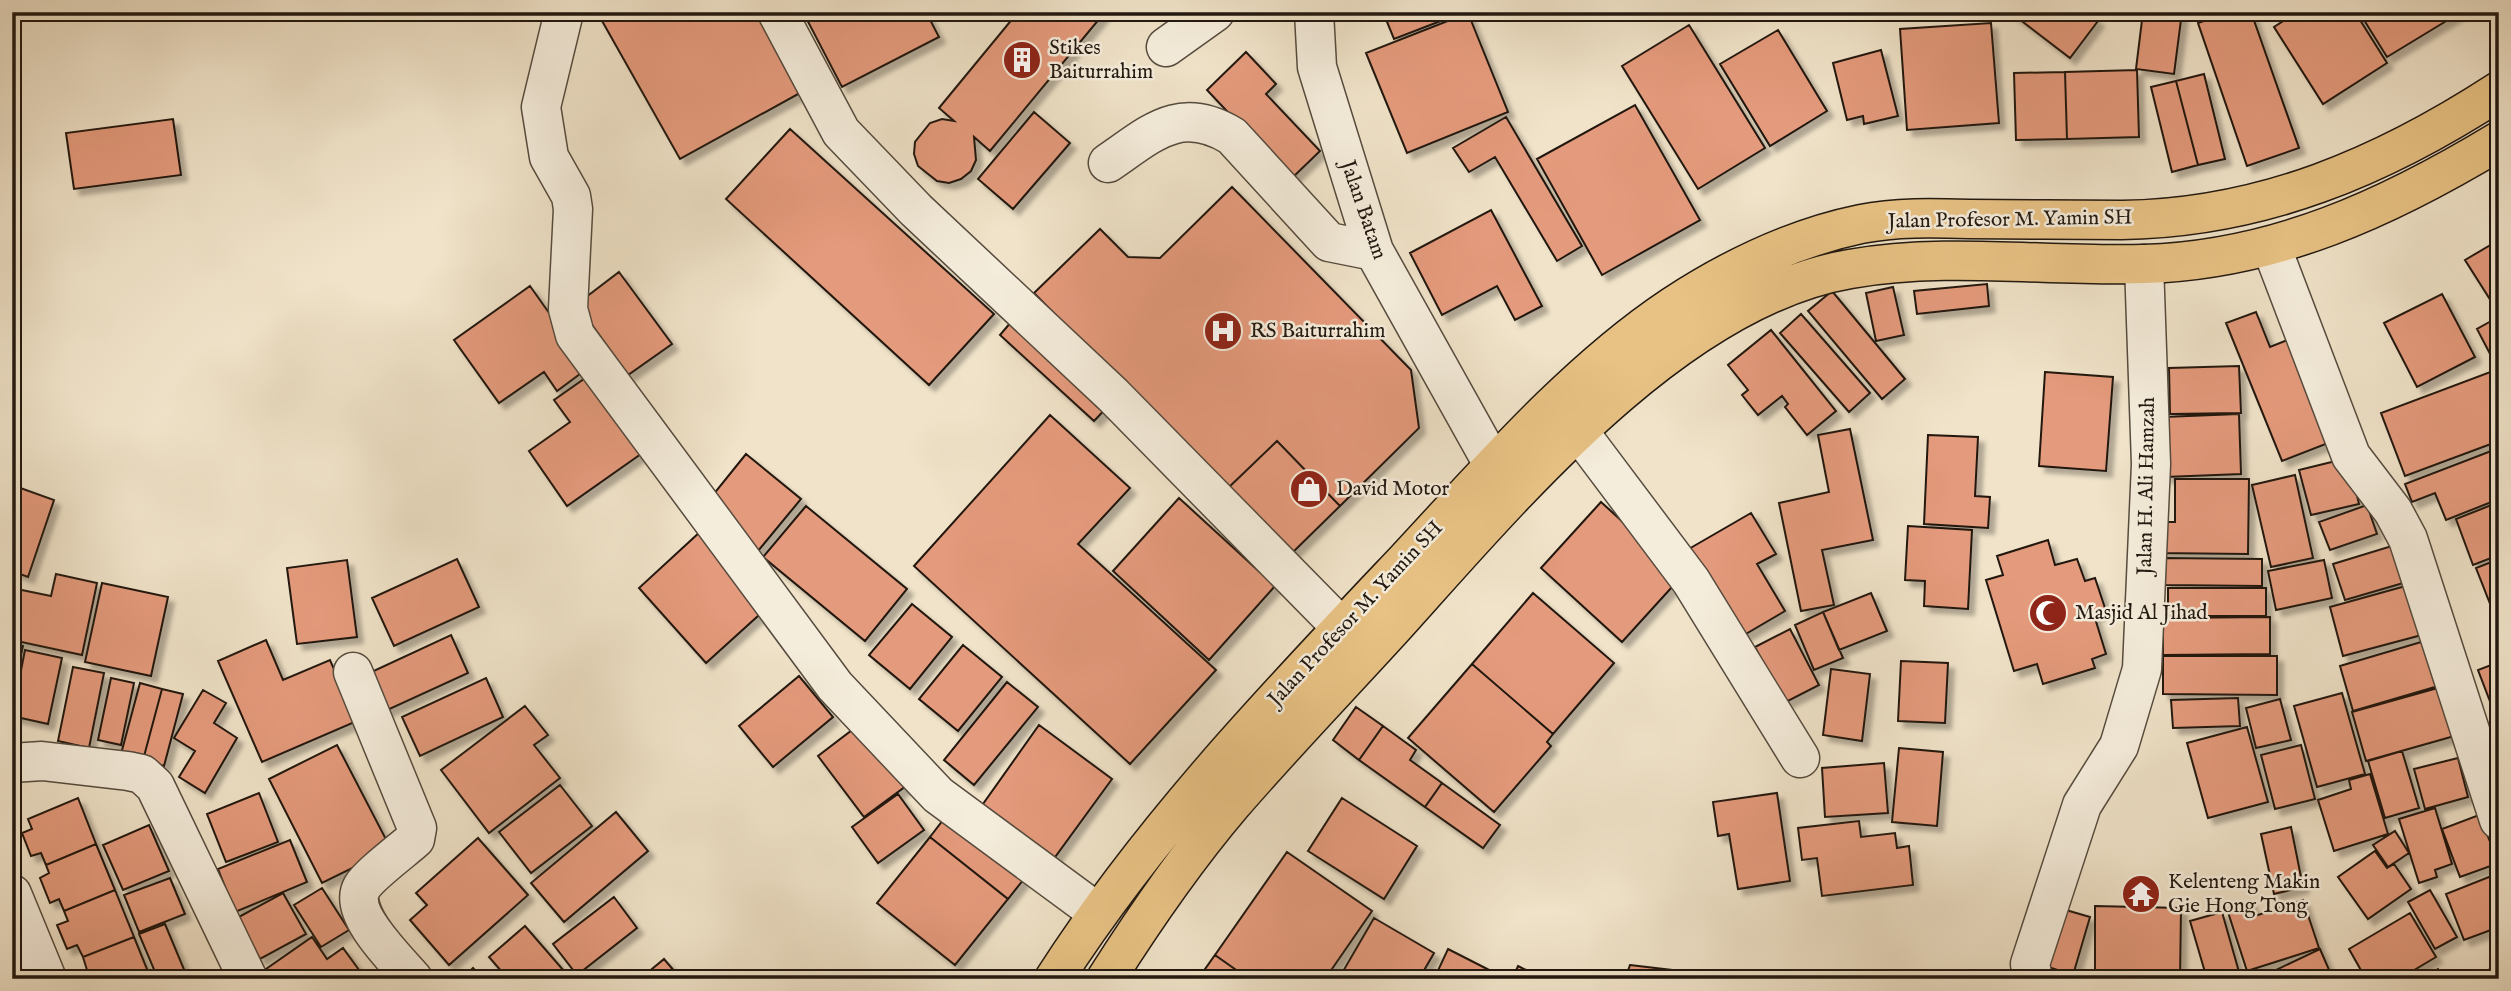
<svg xmlns="http://www.w3.org/2000/svg" width="2511" height="991" viewBox="0 0 2511 991" font-family="'IM FELL English',serif">
<defs>
<filter id="shadow"><feDropShadow dx="6" dy="6" stdDeviation="2" flood-color="#0004"/></filter>
</defs>
<rect width="100%" height="100%" fill="#f0e3c9"/>
<filter id="stains"><feTurbulence type="fractalNoise" baseFrequency=".00286" numOctaves="4"/><feColorMatrix values="0 0 0 0 .2 0 0 0 0 .09 0 0 0 0 .02 0 0 0 .5 -.17"/></filter>
<radialGradient id="worn" r=".72"><stop offset=".6" stop-color="#630" stop-opacity="0"/><stop offset="1" stop-color="#630" stop-opacity=".3"/></radialGradient>
<path fill="#e49a7c" stroke="#211810" stroke-width="2" filter="url(#shadow)" d="M597 12H766L809 88 680 159Z
M803 12H926L939 37 842 87Z
M1018 12H1105L990 151 974 137 976 160 971 171 961 179 949 183 937 181 918 166 914 154 915 142 930 123 942 119 954 121 939 108Z
M1383 12H1464L1394 39Z
M2010 12H2088L2098 21 2070 58Z
M2143 12H2182L2174 74 2136 69Z
M2230 12H2251L2299 148 2247 166 2198 23Z
M2297 12H2355L2387 63 2323 104 2274 27Z
M2359 12H2461L2387 57Z
M1468 13 1508 112 1407 153 1366 53Z
M1991 23 1999 123 1907 130 1900 29Z
M1689 25 1765 148 1698 189 1622 66Z
M1778 30 1827 111 1770 146 1720 64Z
M1881 50 1898 116 1864 124 1863 116 1847 120 1833 63Z
M1246 52 1276 84 1266 94 1320 151 1291 179 1207 90Z
M2137 70 2139 137 2067 139 2065 72Z
M2065 72 2067 139 2016 140 2014 73Z
M2204 74 2225 159 2198 165 2176 81Z
M2176 81 2198 165 2172 172 2151 87Z
M1635 105 1700 220 1602 275 1537 159Z
M1034 112 1070 143 1013 209 978 179Z
M1506 117 1582 246 1557 261 1495 157 1469 172 1453 148Z
M173 119 181 175 74 189 66 133Z
M790 129 994 314 929 385 726 199Z
M1232 187 1411 370 1419 428 1340 506 1277 441 1226 490 1034 293 1100 229 1128 257 1160 258Z
M1491 210 1542 306 1515 320 1497 286 1442 315 1410 253Z
M2499 240V312H2498L2465 260Z
M619 272 672 344 628 375 577 304Z
M1987 284 1989 306 1917 314 1914 291Z
M530 286 588 368 557 391 544 372 499 403 454 340Z
M1893 287 1904 335 1876 341 1866 293Z
M1832 291 1905 379 1882 399 1808 311Z
M2442 294 2475 357 2417 387 2384 323Z
M2256 312 2270 347 2295 337 2336 440 2282 461 2226 323Z
M1801 314 1870 393 1849 412 1780 333Z
M1017 315 1112 402 1094 421 1000 335Z
M2493 320 2499 331V371L2477 329Z
M1771 330 1836 411 1807 435 1785 407 1788 404 1782 396 1758 415 1742 395 1748 390 1728 365Z
M2239 366 2241 413 2170 414 2169 368Z
M2493 371 2499 385V441L2405 476 2381 413Z
M594 372 648 449 567 506 529 451 570 422 554 400Z
M2045 372 2113 377 2106 471 2039 466Z
M2239 414 2241 474 2165 477 2163 417Z
M1050 415 1130 488 1078 544 1216 670 1130 764 914 566Z
M1850 429 1873 540 1822 550 1834 605 1801 611 1779 503 1829 492 1818 435Z
M1928 435 1978 437 1975 496 1990 497 1988 528 1924 524Z
M1277 441 1340 506 1290 555 1226 490Z
M2499 448V499L2446 520 2435 493 2412 502 2405 484Z
M746 454 801 499 758 551 704 506Z
M2348 458 2359 504 2311 515 2299 470Z
M2295 475 2313 558 2271 567 2252 485Z
M2175 479H2249L2248 554 2156 553V522H2175Z
M12 485 54 500 28 577 12 571Z
M1179 498 1275 586 1209 660 1113 571Z
M1601 502 1682 576 1622 642 1541 568Z
M2499 502V555L2473 565 2456 519Z
M2367 505 2377 534 2330 550 2319 522Z
M806 506 907 589 865 641 763 557Z
M1751 513 1776 554 1757 564 1785 611 1739 638 1687 550Z
M1908 526 1972 530 1968 609 1924 606 1925 581 1905 580Z
M701 531 769 606 706 663 639 588Z
M2048 540 2055 565 2077 559 2085 581 2095 578 2106 611 2094 615 2106 654 2092 659 2095 668 2043 684 2037 664 2014 671 1986 580 2003 575 1997 556Z
M2405 542 2417 579 2345 600 2333 564Z
M2163 558 2262 559V586L2164 585Z
M457 559 479 607 394 646 372 598Z
M2499 559V624H2498L2476 568Z
M347 560 357 637 297 644 287 568Z
M2324 560 2332 598 2276 610 2268 571Z
M56 574 97 583 82 655 12 640V588L51 596Z
M2420 582 2433 632 2343 656 2330 607Z
M102 583 168 597 151 676 85 662Z
M2168 588H2266V616H2168Z
M1533 593 1614 663 1553 734 1472 664Z
M1871 593 1887 631 1839 650 1823 612Z
M912 604 952 637 910 689 869 655Z
M1823 612 1843 658 1814 670 1795 625Z
M2270 617V654L2163 655V618Z
M1790 629 1819 685 1784 703 1755 647Z
M451 635 468 673 383 712 365 675Z
M2438 637 2452 682 2353 711 2340 666Z
M266 640 283 680 330 660 357 721 262 762 218 661Z
M12 644 23 646 12 694Z
M963 645 1002 677 958 731 919 699Z
M25 650 62 658 48 724 12 716Z
M2163 656H2277V695L2163 694Z
M1901 661 1948 663 1945 723 1898 721Z
M2499 662V725L2478 670Z
M1472 664 1553 734 1547 742 1551 746 1494 812 1408 738Z
M73 667 104 673 89 748 58 741Z
M1831 669 1870 674 1862 741 1823 735Z
M799 676 833 717 773 767 739 726Z
M111 678 134 683 121 745 98 740Z
M486 678 503 717 420 756 402 717Z
M1007 682 1038 707 974 785 944 760Z
M140 683 162 689 143 760 121 754Z
M2452 684 2465 733 2366 761 2352 712Z
M162 689 183 694 164 766 143 760Z
M203 690 226 703 214 723 237 738 205 793 179 777 195 751 174 738Z
M2342 693 2365 774 2317 787 2294 706Z
M2238 698 2240 726 2173 728 2171 700Z
M2280 699 2291 740 2256 748 2246 708Z
M525 706 548 735 534 745 560 778 489 833 441 770Z
M1356 707 1383 726 1359 760 1333 740Z
M860 724 906 786 864 817 818 756Z
M1039 725 1112 779 1050 864 978 811Z
M1383 726 1416 750 1410 760 1442 783 1425 807 1359 760Z
M2247 727 2268 802 2208 818 2187 743Z
M337 745 391 849 322 883 269 779Z
M2301 745 2315 799 2275 809 2261 755Z
M1899 748 1943 752 1937 826 1892 822Z
M2402 751 2419 808 2385 818 2368 761Z
M2458 758 2468 797 2425 809 2414 769Z
M1884 763 1888 813 1825 817 1822 768Z
M2370 774 2388 834 2334 851 2318 800 2351 789 2349 780Z
M1442 783 1500 825 1483 848 1425 807Z
M560 785 592 826 531 873 499 832Z
M259 793 278 842 226 862 207 814Z
M1777 793 1790 881 1738 889 1729 834 1718 836 1713 802Z
M898 794 924 830 878 863 852 827Z
M78 798 96 844 46 865 41 853 31 856 22 833 32 829 28 819Z
M1342 798 1417 846 1384 899 1308 851Z
M953 807 1031 870 1008 899 930 837Z
M2435 808 2452 864 2435 870 2437 877 2419 883 2399 819Z
M616 812 648 851 564 922 531 883Z
M2479 815 2499 863 2460 877 2442 829Z
M1859 821 1861 837 1895 833 1897 848 1909 846 1913 885 1822 896 1817 858 1802 860 1798 828Z
M149 825 169 871 123 890 103 845Z
M2291 827 2303 887 2274 894 2261 834Z
M2395 831 2409 853 2388 867 2373 845Z
M930 837 1008 899 955 965 877 903Z
M478 838 528 895 449 965 410 920 427 905 416 893Z
M290 840 307 882 235 912 218 869Z
M96 844 115 890 64 911 59 899 50 903 40 878 49 873 46 865Z
M2375 851 2387 868 2394 864 2411 889 2368 919 2338 877Z
M1287 852 1372 911 1325 979H1249L1215 955Z
M2499 873V927L2464 940 2446 894Z
M170 878 185 914 139 932 124 895Z
M322 888 349 930 321 947 294 905Z
M115 890 134 937 83 957 77 945 67 949 57 925 68 921 64 911Z
M2430 890 2457 937 2435 949 2408 902Z
M283 893 306 934 260 959 237 918Z
M614 897 637 928 577 975 553 944Z
M2303 900 2319 948 2247 971 2227 909 2250 901 2255 916Z
M2095 906 2181 908 2180 979H2095Z
M2059 908 2090 917 2073 975 2042 965Z
M2222 912 2241 979H2207L2190 921Z
M2410 913 2436 957 2399 979H2366L2349 949Z
M1374 918 1434 953 1419 979H1353L1342 973Z
M165 924 188 979H158L139 934Z
M525 926 571 979H508L489 957Z
M134 937 151 979H79L77 973 87 970 83 957Z
M312 937 327 959 343 948 359 970 346 979H273L266 969Z
M1448 949 1499 975 1497 979H1434Z
M2320 949 2333 979H2257Z
M1215 955 1249 979H1198Z
M664 959 681 979H640Z
M1630 965 1740 978V979H1625Z
M1518 966 1544 979H1512Z
M2499 966V979H2464Z
M473 968 483 979H462Z
M2438 969 2442 979H2417Z"/>
<g fill="none" stroke-linecap="round" stroke-linejoin="round">
<defs>
<path id="minor" d="M564 12 541 107 549 157 571 196 573 209 568 309 575 335 835 686 938 795 1098 913
M777 12 841 132 916 210 1113 395 1342 628
M1314 12 1317 67 1374 251 1494 466
M1166 47 1215 12
M1108 163C1151 134 1179 104 1232 136L1329 242 1374 251
M2271 246 2351 456 2393 511 2408 539 2499 820
M1579 432 1691 581 1800 758
M353 672 417 828 415 839C404 849 369 875 362 887 347 913 397 960 413 979
M12 763 42 761 128 771 142 774 155 786 248 979
M12 894 47 979
M2033 979 2030 964 2082 805 2119 746 2142 669 2151 464 2144 264"/>
<path id="highway" d="M1054 979C1153 825 1281 692 1406 560 1486 474 1575 371 1673 306 1731 268 1793 238 1861 224 1896 217 1933 218 1969 219 2020 219 2071 220 2122 220 2262 218 2382 167 2499 91
M1106 979C1144 919 1186 858 1232 804 1283 745 1337 689 1390 631 1506 503 1673 299 1850 269 1948 252 2046 267 2144 264 2276 260 2388 208 2499 141"/>
</defs>
<use href="#minor" stroke="#554b3e" stroke-width="41"/>
<use href="#highway" stroke="#211810" stroke-width="41"/>
<use href="#minor" stroke="#f5eddc" stroke-width="38"/>
<use href="#highway" stroke="#e8c284" stroke-width="38"/>
</g>
<defs>
<symbol id="building-disc" viewBox="-11 -11 22 22"><circle r="9.5" fill="#8f2418" stroke="#f5eddc"/><path d="M-4-6H4V6H1V3H-1V6H-4ZM-2.5-4.3h1.7v1.8h-1.7ZM.8-4.3h1.7v1.8H.8ZM-2.5-1h1.7V.8h-1.7ZM.8-1h1.7V.8H.8Z" fill="#fff"/></symbol>
<symbol id="hospital-disc" viewBox="-11 -11 22 22"><circle r="9.5" fill="#8f2418" stroke="#f5eddc"/><path d="M-5-5h3v3.5h4V-5h3V5h-3V1.5h-4V5h-3Z" fill="#fff"/></symbol>
<symbol id="shop-disc" viewBox="-11 -11 22 22"><circle r="9.5" fill="#8f2418" stroke="#f5eddc"/><path d="M-5-2.5h2.3a2.7 3.5 0 0 1 5.4 0H5L5.5 6h-11ZM-1.5-2.5h3a1.5 2.3 0 0 0-3 0Z" fill="#fff"/></symbol>
<symbol id="mosque-disc" viewBox="-11 -11 22 22"><circle r="9.5" fill="#8f2418" stroke="#f5eddc"/><path d="M3.5-4.9A6 6 0 1 0 3.5 4.9A5 5 0 1 1 3.5-4.9Z" fill="#fff"/></symbol>
<symbol id="temple-disc" viewBox="-11 -11 22 22"><circle r="9.5" fill="#8f2418" stroke="#f5eddc"/><path d="M0-6L5-2H3V0L6.5 2.5H4V6H1.5V3h-3V6H-4V2.5H-6.5L-3 0V-2H-5Z" fill="#fff"/></symbol>
</defs>
<g fill-rule="evenodd">
<use href="#building-disc" x="1000" y="38" width="44" height="44"/>
<use href="#hospital-disc" x="1201" y="309" width="44" height="44"/>
<use href="#shop-disc" x="1287" y="467" width="44" height="44"/>
<use href="#mosque-disc" x="2026" y="591" width="44" height="44"/>
<use href="#temple-disc" x="2119" y="872" width="44" height="44"/>
</g>
<g text-anchor="middle" dominant-baseline="central" stroke-width="5" stroke-linejoin="round" paint-order="stroke">
<g font-size="21" fill="#211810" stroke="#f5eddc" text-anchor="start">
<text x="1049" y="48">Stikes<tspan x="1049" dy="24">Baiturrahim</tspan></text>
<text x="1250" y="331">RS Baiturrahim</text>
<text x="1336" y="489">David Motor</text>
<text x="2075" y="613">Masjid Al Jihad</text>
<text x="2168" y="882">Kelenteng Makin<tspan x="2168" dy="24">Gie Hong Tong</tspan></text>
</g>
<g font-size="21" fill="#211810" stroke="#f5eddc">
<text transform="translate(1363 210) rotate(71)">Jalan Batam</text>
<text transform="translate(2010 220) rotate(-1)">Jalan Profesor M. Yamin SH</text>
<text transform="translate(2147 486) rotate(-89)">Jalan H. Ali Hamzah</text>
<text transform="translate(1356 614) rotate(-47)">Jalan Profesor M. Yamin SH</text>
</g>
</g>
<rect width="2511" height="991" fill="none" stroke="#f0e3c9" stroke-width="42"/>
<rect x="14" y="14" width="2483" height="963" fill="none" stroke="#211810" stroke-width="3.5"/>
<rect x="21" y="21" width="2469" height="949" fill="none" stroke="#211810" stroke-width="2"/>
<rect width="100%" height="100%" filter="url(#stains)"/>
<rect width="100%" height="100%" fill="url(#worn)"/>
</svg>
